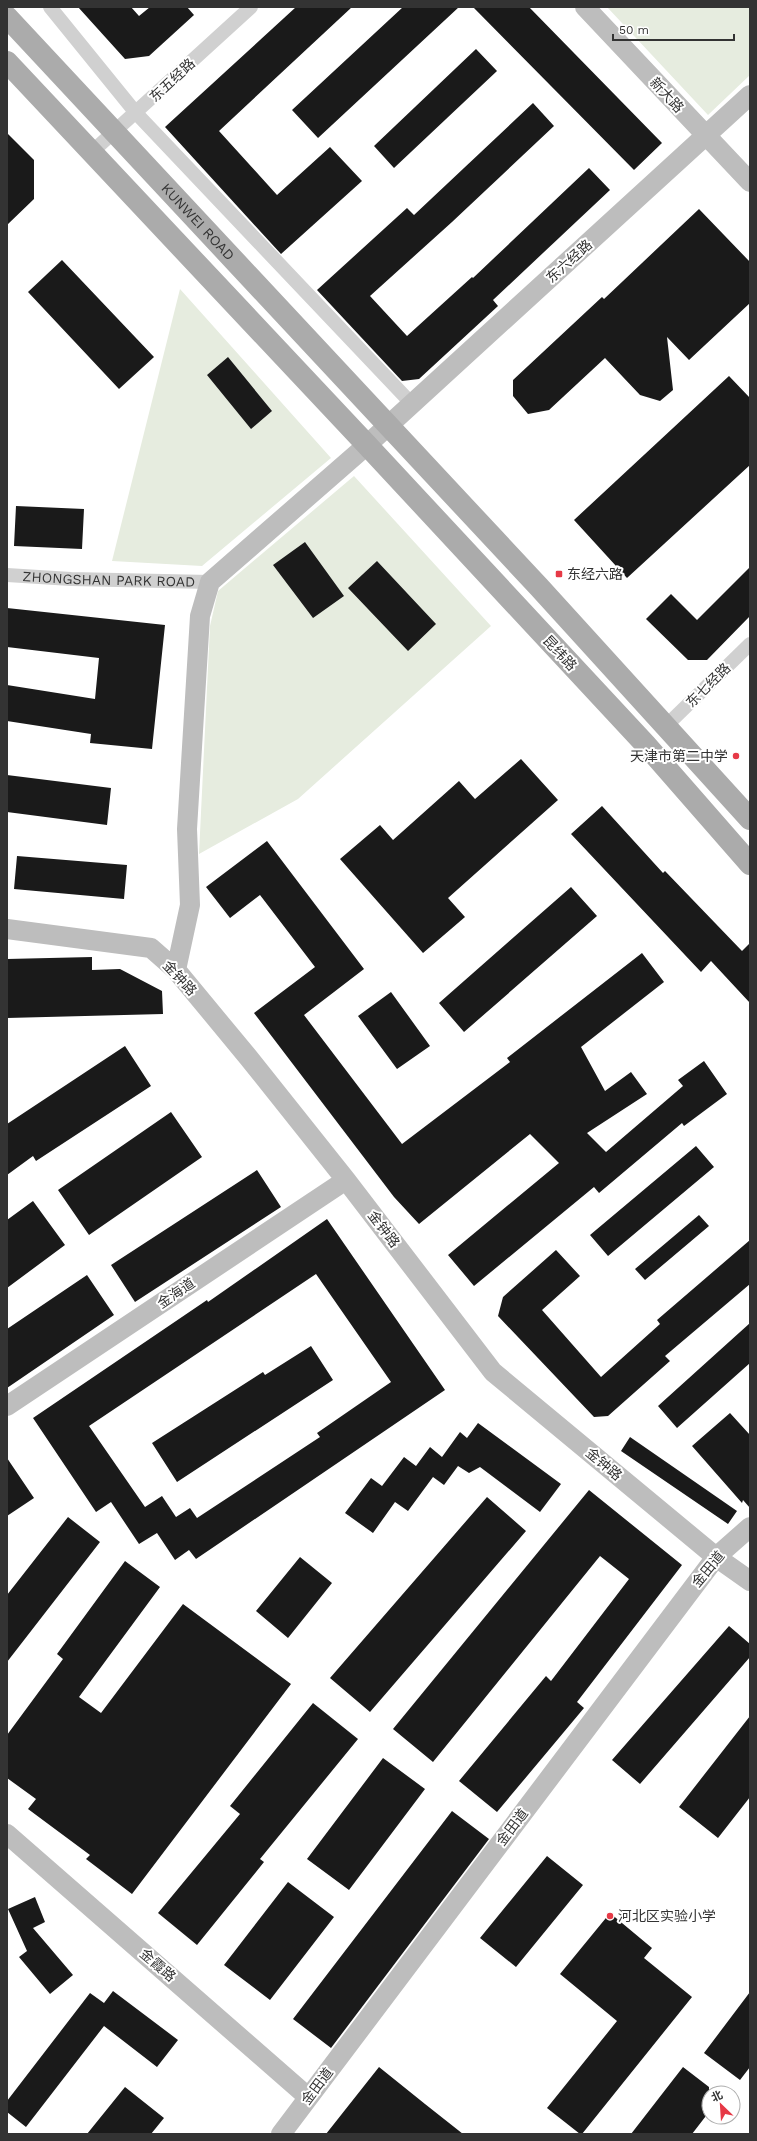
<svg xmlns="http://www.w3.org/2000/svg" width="757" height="2141" viewBox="0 0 757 2141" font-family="'Work Sans','Noto Sans SC',sans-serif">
<rect width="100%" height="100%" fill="#fff"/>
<path fill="#e6ecdf" d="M607 7H750V75L708 115Z
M180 289 331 458 202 566 112 561Z
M354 476 491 626 298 799 199 854 210 626 218 591Z"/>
<path fill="#1a1a1a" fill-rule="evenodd" d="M78 7H131L139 16 150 7H187L194 15 149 56 125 59Z
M296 7H352L219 131 277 195 330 147 362 181 281 254 165 127Z
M403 7H459L318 138 292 110Z
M473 7H529L662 143 634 170Z
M476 49 497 71 394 168 374 146Z
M533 103 554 126 452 222 370 296 407 336 472 277 473 278 589 168 610 190 493 300 498 306 419 379 402 381 317 290 407 208 414 215Z
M7 133 34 160V199L7 225Z
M699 209 750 262V303L689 360 667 337 673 390 660 401 640 395 605 358 549 410 528 414 513 396V380L602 297 604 299Z
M62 260 154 357 119 389 28 292Z
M228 357 272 411 251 429 207 375Z
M729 376 750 398V465L627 578 574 520Z
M16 506 84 509 82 549 14 546Z
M305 542 344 596 313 618 273 565Z
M377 561 436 624 408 651 348 588Z
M750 567V616L707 660H688L646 619 671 594 697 620Z
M7 608 165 625 152 749 90 743 91 734 7 721V685L95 699 99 658 7 647Z
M521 759 558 800 448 898 465 917 423 953 340 859 380 825 393 840 459 781 475 799Z
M7 775 111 788 107 825 7 812Z
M602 806 663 873 665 871 742 951 750 943V1003L711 961 701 972 571 834Z
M267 841 364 969 304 1015 402 1144 510 1062 507 1058 642 953 664 982 581 1047 605 1091 631 1072 647 1094 587 1133 606 1152 683 1086 678 1080 704 1061 727 1094 684 1126 682 1123 599 1193 594 1187 474 1286 448 1255 559 1163 530 1134 419 1224 394 1197 254 1013 315 967 260 895 230 918 206 887Z
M17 856 127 865 124 899 14 889Z
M571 887 597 916 464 1032 439 1003Z
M92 957V970L120 969 162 991 163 1014 7 1018V959Z
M391 992 430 1046 397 1069 358 1016Z
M125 1046 151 1086 36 1161 33 1156 7 1175V1124Z
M171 1112 202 1157 89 1235 58 1190Z
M696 1146 714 1167 608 1256 590 1235Z
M257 1170 281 1207 135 1302 111 1265Z
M33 1201 65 1245 7 1288V1220Z
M699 1215 709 1226 645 1280 635 1269Z
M327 1219 445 1390 196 1559 189 1550 175 1560 157 1533 139 1544 111 1502 96 1512 33 1418 207 1300 208 1302ZM316 1274 391 1382 317 1433 320 1437 197 1518 190 1508 176 1517 162 1496 145 1507 89 1426Z
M750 1240V1284L665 1356 670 1361 608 1416 594 1417 498 1316 503 1297 556 1250 580 1276 542 1310 601 1377 660 1324 657 1320Z
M87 1275 114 1315 7 1388V1329Z
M750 1323V1363L677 1428 658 1406Z
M311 1346 333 1380 177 1482 152 1443 263 1372 265 1375Z
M730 1413 750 1435V1508L743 1500 742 1503 692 1446Z
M478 1423 561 1484 540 1512 480 1467 469 1473 458 1466 444 1485 433 1477 408 1511 395 1502 373 1533 345 1513 371 1478 382 1486 404 1457 416 1466 430 1447 442 1457 460 1432 467 1438Z
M630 1437 737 1511 728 1524 621 1451Z
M7 1458 34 1498 7 1516Z
M589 1490 682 1565 577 1702 584 1708 497 1812 459 1781 546 1676 551 1681 629 1579 600 1556 433 1762 393 1729Z
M487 1497 526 1531 370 1712 330 1678Z
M68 1517 100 1542 7 1662V1595Z
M300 1557 332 1583 288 1638 256 1611Z
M125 1561 160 1587 79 1697 101 1713 183 1604 291 1684 132 1894 86 1859 90 1855 28 1809 36 1799 7 1778V1735L63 1659 57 1654Z
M729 1626 750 1644V1657L640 1784 612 1760Z
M313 1703 358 1739 260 1859 264 1862 197 1945 158 1913 240 1814 230 1806Z
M750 1716V1797L718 1838 679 1807Z
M383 1758 425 1789 349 1890 307 1859Z
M452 1811 489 1839 331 2048 293 2019Z
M547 1856 583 1885 516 1967 480 1938Z
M288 1882 334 1917 270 2000 224 1965Z
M35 1897 45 1922 33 1928 73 1975 50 1994 19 1957 27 1951 8 1909Z
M610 1913 652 1948 644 1958 692 1997 582 2134H580L547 2108 617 2021 560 1974Z
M113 1991 178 2040 157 2067 104 2026 26 2127 7 2112V2101L90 1993 104 2003Z
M750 1992V2067L740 2080 704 2053Z
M379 2067 425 2104 463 2134H326Z
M683 2067 709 2087V2112L692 2134H631Z
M125 2087 164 2118 151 2134H87Z"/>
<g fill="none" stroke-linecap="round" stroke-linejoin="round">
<g stroke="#d0d0d0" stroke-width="14">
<path d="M50 7 136 113 412 404"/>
<path d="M93 151 251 7"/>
<path id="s1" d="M7 575 71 579 210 582"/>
<path d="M666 726 750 644"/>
</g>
<path stroke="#bdbdbd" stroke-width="20" d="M585 7 750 182
M7 929 151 948 176 970 248 1057 346 1180 493 1372 716 1557 750 1581
M176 970 190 905 187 829 200 616 210 582 367 445 750 95
M7 1406 346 1180
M7 1834 308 2097
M281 2134 716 1557 750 1527"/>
<g stroke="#ababab" stroke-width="22">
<path id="s2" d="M7 17 539 587 750 819"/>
<path d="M7 62 367 445 646 745 750 864"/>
</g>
</g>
<g fill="#e63946" stroke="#fff" stroke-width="1.5">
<rect x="555" y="570" width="8" height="8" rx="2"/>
<circle cx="736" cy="756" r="4"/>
<circle cx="610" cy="1916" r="4"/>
</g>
<g text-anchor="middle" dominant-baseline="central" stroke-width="4" stroke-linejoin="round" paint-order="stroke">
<g font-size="14" fill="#333" stroke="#fff">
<text transform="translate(172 80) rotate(-43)">东五经路</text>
<text transform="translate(667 95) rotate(47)">新大路</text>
<text stroke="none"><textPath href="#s2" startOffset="280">KUNWEI ROAD</textPath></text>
<text transform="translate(569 261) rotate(-42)">东六经路</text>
<text stroke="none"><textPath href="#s1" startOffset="102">ZHONGSHAN PARK ROAD</textPath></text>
<text transform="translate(560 653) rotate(47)">昆纬路</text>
<text transform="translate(708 685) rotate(-45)">东七经路</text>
<text transform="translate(180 978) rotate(47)">金钟路</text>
<text transform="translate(384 1229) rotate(53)">金钟路</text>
<text transform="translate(176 1293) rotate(-34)">金海道</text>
<text transform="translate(604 1464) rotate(40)">金钟路</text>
<text transform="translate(708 1569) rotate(-50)">金田道</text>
<text transform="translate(512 1827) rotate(-53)">金田道</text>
<text transform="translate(158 1965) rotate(41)">金霞路</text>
<text transform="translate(317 2086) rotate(-53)">金田道</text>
</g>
<g font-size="14" fill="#333" stroke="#fff" text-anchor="start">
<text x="567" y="574">东经六路</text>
<text x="728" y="756" text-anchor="end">天津市第二中学</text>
<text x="618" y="1916">河北区实验小学</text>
</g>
</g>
<rect width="757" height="2141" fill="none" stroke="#333333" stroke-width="16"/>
<g transform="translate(721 2105) rotate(335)"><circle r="19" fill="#ffffff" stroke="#adadad"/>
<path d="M0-3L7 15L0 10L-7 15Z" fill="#e63946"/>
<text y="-6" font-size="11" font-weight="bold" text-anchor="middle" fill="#333333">北</text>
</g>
<path d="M613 34v6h121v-6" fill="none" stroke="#333333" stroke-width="2"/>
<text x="619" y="34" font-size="12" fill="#333333" stroke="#ffffff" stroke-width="3" paint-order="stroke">50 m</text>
</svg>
